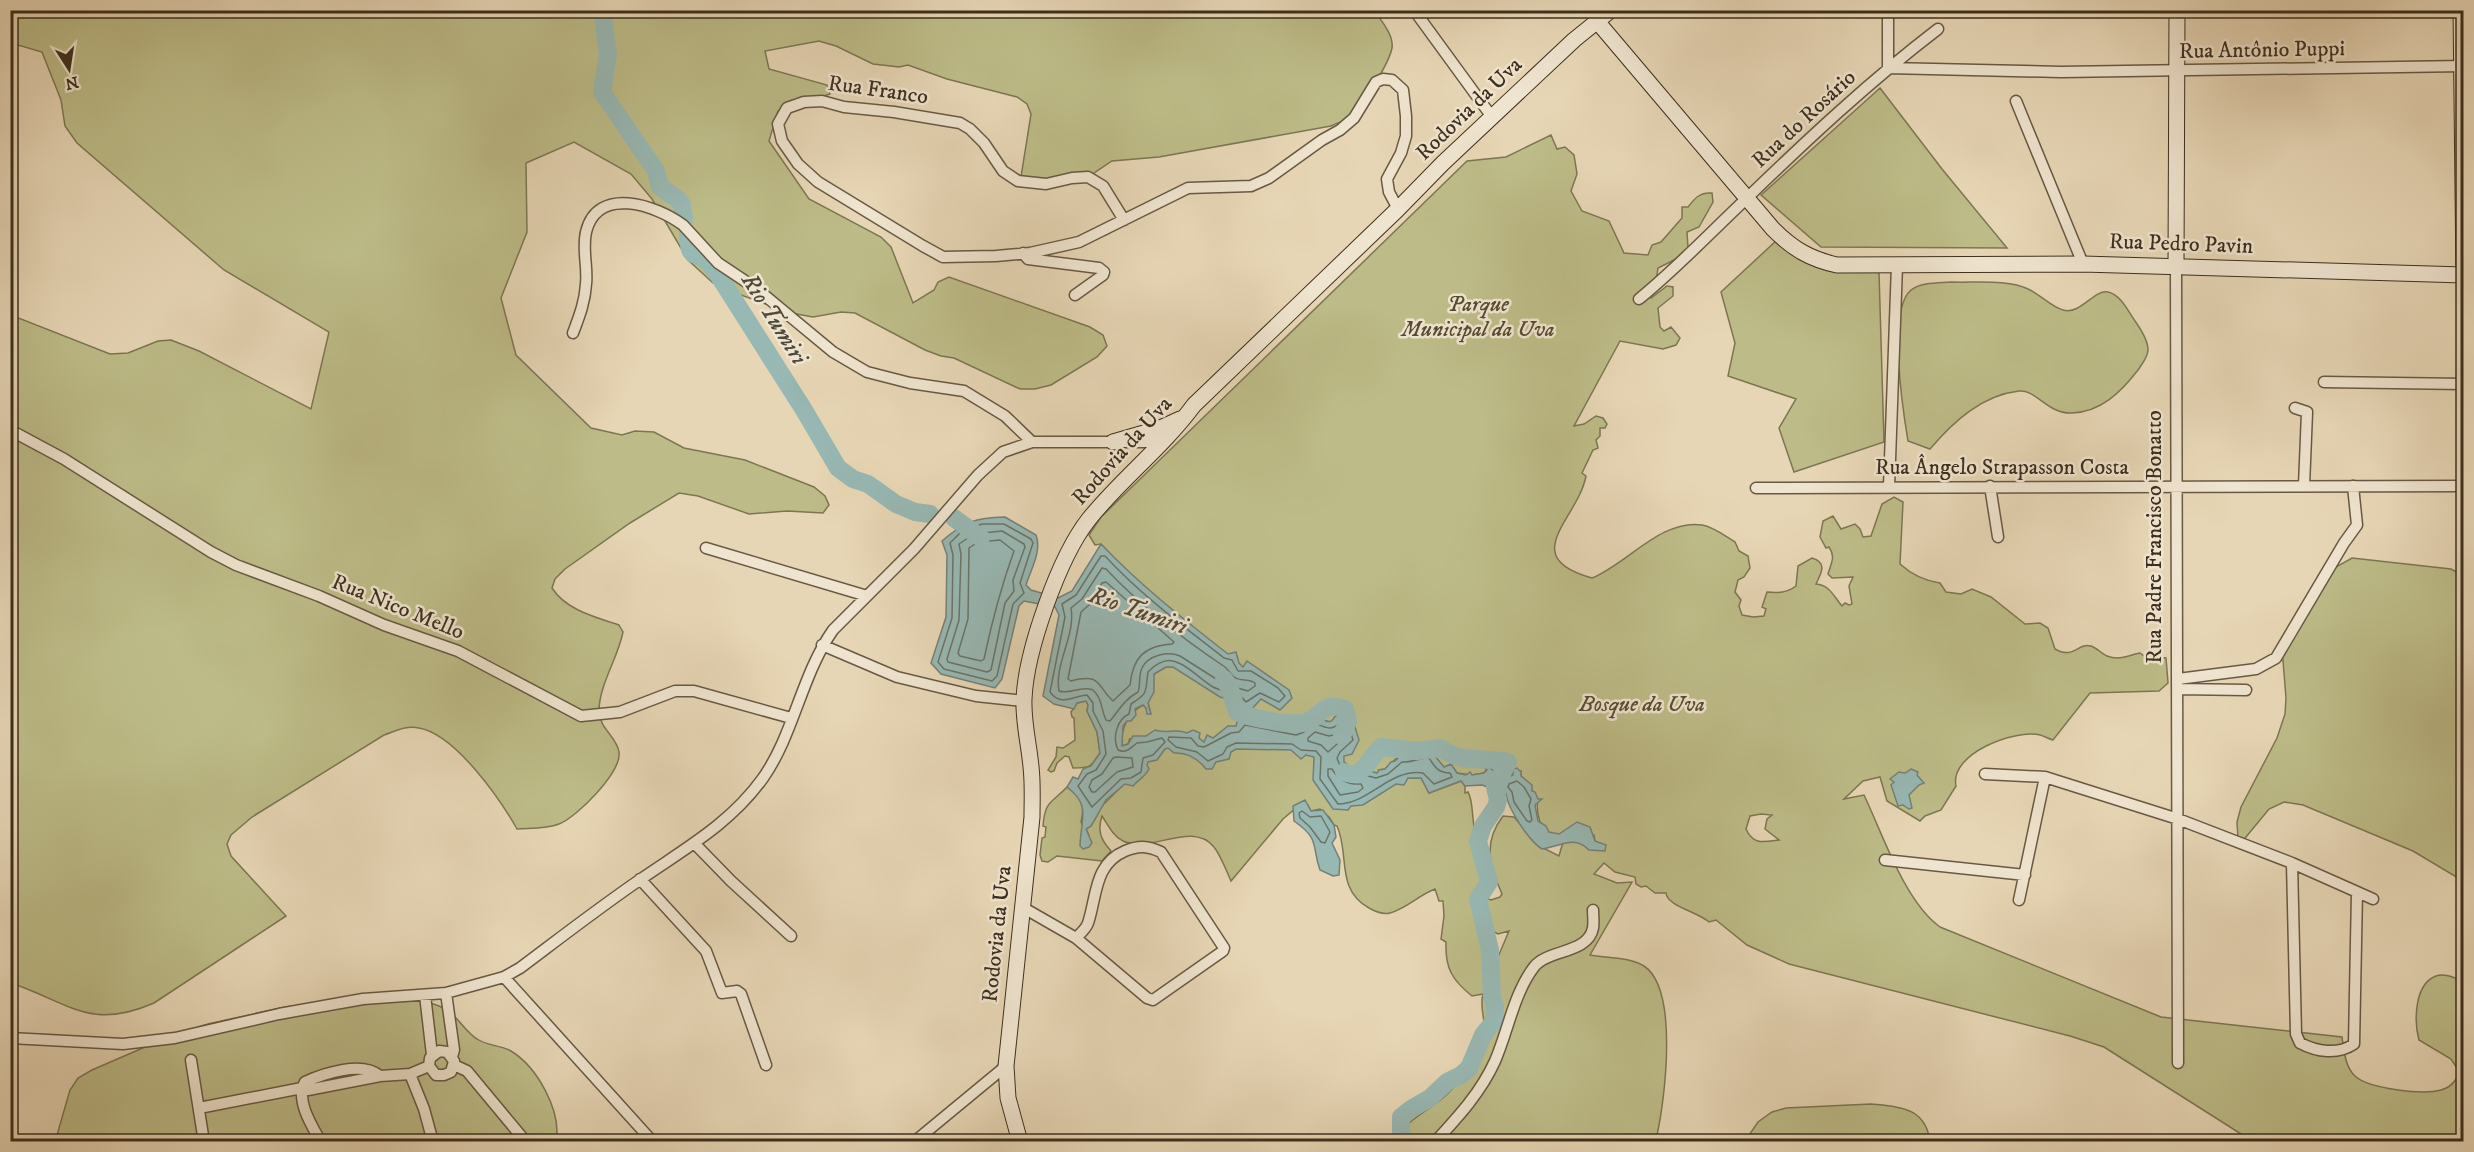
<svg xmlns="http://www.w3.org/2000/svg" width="2474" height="1152" viewBox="0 0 2474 1152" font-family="'IM FELL DW Pica',serif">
<rect width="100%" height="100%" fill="#e7d6b5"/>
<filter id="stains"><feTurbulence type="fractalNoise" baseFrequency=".00333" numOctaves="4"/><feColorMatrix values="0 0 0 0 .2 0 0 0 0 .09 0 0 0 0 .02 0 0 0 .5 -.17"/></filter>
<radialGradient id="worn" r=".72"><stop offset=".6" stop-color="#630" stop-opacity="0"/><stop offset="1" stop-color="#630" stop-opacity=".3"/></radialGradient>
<path fill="#bdbc88" stroke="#7d7653" stroke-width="1.5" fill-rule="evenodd" d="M11 11H1375C1381 21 1394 35 1392 48 1389 63 1361 110 1348 119 1343 122 1336 123 1331 126L1159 157 1112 161 1085 179 1020 183 1031 114 1027 104 1017 97 947 79 908 65 899 67 873 64 836 46 819 41 765 51 769 69 827 85 830 94 778 111 769 141 809 199 881 237 891 247 913 303 934 290 938 282 949 277 1090 327 1103 335 1107 346 1097 357 1051 385 1035 389H1020L954 358 941 356 925 350 855 313 841 312 813 317 791 313 727 290 713 283 688 260 652 199 631 174 574 142 526 163 527 232 501 298 516 355 591 428 622 435 635 431 654 432 684 448 745 460 814 487 825 496 829 505 823 513 787 511 749 514 698 496 679 493 630 523 565 569 555 579 552 588C566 610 595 617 619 625L623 632C618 658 599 685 599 711 599 728 617 737 619 752 622 772 576 818 559 824 546 829 531 828 517 829 500 799 455 734 419 728 406 725 396 731 384 735L252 817 231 835 227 844 231 856 286 916 154 1003C90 1031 70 1003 11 983V315L110 354 128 353 158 341 171 340 199 351 311 409 329 332 224 270 77 143 65 126 61 100 42 52 11 43Z
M1880 88 1942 169 2007 248 1821 247 1761 195Z
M1551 135 1557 149 1565 147 1574 155 1577 174 1571 191 1582 211 1609 221 1624 253 1648 255 1652 245 1661 242 1682 218V207H1688C1695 198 1700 192 1712 193L1713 202 1699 227 1687 232 1688 248 1674 260 1658 268 1656 281 1648 296 1651 298 1667 286 1673 287V296L1658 308 1660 327 1664 331 1671 327 1680 338 1676 345 1663 349 1620 341 1574 426 1584 424 1596 416 1603 418 1607 424 1605 428H1600V436L1596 440 1598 448 1593 450 1582 473 1586 476C1578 519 1516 557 1592 578 1627 564 1661 519 1702 525 1714 527 1725 536 1735 542L1739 551 1748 556 1750 568 1744 577 1738 580 1735 592 1741 600 1739 606 1742 615 1753 617 1764 616 1766 609 1762 607 1767 592C1778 593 1787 593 1796 586L1798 566 1812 558C1828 563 1821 573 1816 584 1830 585 1834 597 1842 606L1845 603 1849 605 1852 604 1849 586 1853 577 1832 578 1828 574C1831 563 1836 557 1829 547L1826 548 1820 537 1823 521 1833 516 1841 529 1855 524 1860 529 1863 537 1871 536 1882 504 1894 497 1903 502 1900 564C1911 574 1926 581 1940 583L1946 592 1961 594 1972 589 1991 597 2025 624 2040 623 2048 628 2055 649C2074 660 2078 642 2091 646 2097 648 2102 654 2107 656 2120 661 2129 655 2140 653L2144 656 2166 658 2168 683 2159 691 2090 693 2053 740C2049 739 2044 736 2040 735 2014 729 1949 754 1956 786L1941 810 1925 816 1920 821 1887 801 1880 777 1863 781 1844 799 1864 795C1883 835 1905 902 1940 927L2161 1017 2342 1037C2344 1050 2345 1067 2355 1076 2369 1089 2423 1095 2441 1090 2451 1087 2457 1080 2459 1071L2451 1059 2419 1040C2414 1022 2414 984 2436 976 2445 973 2455 978 2463 981V1141H2252L2104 1047 2070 1036 1789 964 1747 945 1716 920 1709 922C1698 912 1667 906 1666 893H1655L1646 886 1641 887 1636 884 1635 877 1615 872 1604 863 1594 874 1617 883 1632 882 1590 955C1607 958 1629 957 1644 966 1679 989 1665 1099 1657 1135L1659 1141H1395C1405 1121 1426 1112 1443 1098 1459 1084 1472 1064 1482 1045 1490 1028 1478 1010 1483 994L1472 996C1452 980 1445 968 1446 942L1441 939 1444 916 1443 901H1439L1435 889C1419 895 1407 908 1390 913 1383 915 1376 912 1369 908 1335 889 1350 854 1337 826L1334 825 1329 817 1320 809 1311 811 1308 805 1296 808 1283 819 1231 881C1226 870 1221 856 1214 847 1192 820 1151 854 1123 841 1113 836 1108 825 1102 816 1097 831 1101 840 1111 851L1102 861 1057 856 1048 862 1042 861 1040 855 1042 838 1045 837 1046 827 1043 826C1045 800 1052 803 1067 787 1083 799 1085 803 1081 822L1089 835 1086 829 1091 826 1099 812 1097 808 1103 805 1125 783 1130 738 1128 744 1122 746C1120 730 1128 713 1143 705L1150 711 1148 703 1154 674 1166 667H1173L1192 626 1132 577 1101 544 1095 545 1089 535 1101 517 1467 161 1506 157ZM1413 750 1436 758 1444 767 1451 765 1457 773 1472 775 1484 773 1488 767C1508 783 1499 777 1521 771V776L1538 799C1536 809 1538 834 1556 835 1561 835 1566 831 1570 829L1594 835 1595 841C1584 844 1575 841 1563 842L1559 856 1541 847 1514 817 1503 816C1483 842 1489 865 1502 894L1500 897 1491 900 1483 897 1487 880 1482 877C1486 866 1475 851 1478 838 1470 825 1475 804 1468 792L1465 793V786L1461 781 1429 793 1421 778H1407L1397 783 1379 770 1385 769 1402 753 1407 756 1412 755ZM1761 814 1772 815 1767 819 1765 829 1779 840C1763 842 1753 845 1746 829L1750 816ZM1489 929 1498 934 1509 931 1490 976 1484 934Z
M1777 240C1805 272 1840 269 1879 272L1884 442 1794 472 1779 428 1796 399 1728 376 1735 343 1721 292Z
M1951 282C1973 283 2009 279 2028 289 2040 294 2051 307 2063 310 2081 315 2094 289 2108 292 2121 295 2128 311 2135 321 2140 328 2148 341 2148 350 2148 357 2142 364 2138 370 2121 392 2101 412 2072 413 2047 414 2036 389 2019 391 1982 395 1953 422 1930 449L1908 441C1903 411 1887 310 1911 290 1921 282 1939 283 1951 282Z
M2352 558 2451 569 2464 576V628L2460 652 2464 674 2463 881 2413 851 2303 805 2284 802 2269 809 2241 843 2238 839 2237 822 2241 807 2277 738 2285 714 2286 698 2282 648 2336 567Z
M1086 701 1088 705 1087 711 1097 732 1100 753C1090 768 1090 768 1073 768L1069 757 1065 756 1057 763 1054 771 1051 772 1048 770 1056 757 1057 747 1063 748 1075 740 1074 718 1072 717 1071 712 1077 703Z
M362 997C385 1000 419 998 439 1006 456 1012 463 1030 477 1039 487 1046 501 1045 511 1051 537 1067 562 1111 556 1142H55L70 1090 78 1078 92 1070 175 1034 208 1024 285 1007Z
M1871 1104C1900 1107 1925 1107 1930 1141H1745L1758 1122 1772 1112 1786 1108Z"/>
<path fill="#98b8b4" stroke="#748178" stroke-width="1.5" d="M1005 517 1036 535C1042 551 1031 569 1026 585L1031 590 1058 598 1072 591 1101 544C1140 585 1183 619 1228 654L1236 652 1239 663 1243 667 1247 661 1289 690 1292 698 1280 710 1261 699 1249 712H1242L1238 701 1220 697 1173 667H1166L1154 674V692L1148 703 1151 714H1147L1146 708 1143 705 1135 709 1136 715 1131 721H1127L1123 726 1122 746 1128 744 1133 736H1146L1155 730C1165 734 1176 728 1187 733L1193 730 1200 733 1199 738 1204 742 1207 735 1213 738 1228 726H1236L1238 719 1242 716 1295 729C1304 726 1307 714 1318 712L1320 719C1338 725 1328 719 1339 714L1342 716 1347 715 1353 721 1359 740 1352 754 1344 756V762L1347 764 1349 769 1354 771 1361 768 1377 773 1379 770 1385 769 1391 762 1395 761 1403 753 1407 756 1412 755 1413 750 1417 748 1426 754V750H1430L1444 767 1451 764 1457 773 1466 775 1470 772 1472 775 1484 773 1487 770 1485 768 1488 767 1497 773 1498 776 1506 778 1513 775V769L1517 768 1521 772V776L1532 785V791L1535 792 1538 799H1542L1535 805 1538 821 1546 826 1549 832 1559 834 1577 822 1590 827 1595 841 1606 845 1605 851 1589 850C1574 834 1559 847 1542 849 1529 841 1508 809 1506 794L1482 785 1465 786 1461 781 1429 793 1421 778H1408L1404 785 1396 784 1363 805 1351 806 1348 810 1333 809 1313 780 1314 757 1306 755 1301 759 1291 750 1236 749 1231 752 1229 759 1216 762 1212 769H1206C1198 759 1187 752 1174 753L1168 748 1165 749 1157 760 1148 762 1147 765 1149 769C1145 777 1139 779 1133 786L1125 784 1106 800 1091 826 1086 829 1092 843 1089 847 1083 849 1080 846C1081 818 1091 805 1067 787L1073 777 1078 779 1083 769 1091 766 1100 753 1097 732 1087 711 1088 705 1086 701 1077 703 1074 709 1054 704 1043 696 1059 615 1055 607 1024 601 1019 606 1002 679 995 688 941 674 931 663 946 617 947 555 942 541C965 521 975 518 1005 517Z
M1911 769 1918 772 1917 775 1924 783 1919 785 1909 795 1912 808 1909 809 1903 805 1898 806 1891 785 1894 782 1890 779 1899 772 1905 773Z
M1305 800 1311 811 1323 810 1334 825 1336 837 1332 843 1340 860 1339 875 1333 876 1320 870C1311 845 1321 840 1294 821L1293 806Z"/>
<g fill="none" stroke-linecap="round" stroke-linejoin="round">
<path stroke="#6a7469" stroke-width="1.5" d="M982 524H1004L1031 539 1033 543 1020 583 1024 593 1013 604 997 676 992 681 944 669 938 662 952 618 953 555 950 543 960 533Z
M1002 531 1024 544 1025 547 1013 580 1014 591 1005 603 991 670 987 672 948 662 947 659 959 620 961 554 959 544 974 534Z
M1000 540 1014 551C1001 587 992 621 984 659L981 661 960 656 958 653 968 619 969 548 978 542Z
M1101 556H1105C1141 595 1183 626 1224 658L1232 660 1238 671H1251L1278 688 1285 696 1279 702 1260 693 1246 702C1239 692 1225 693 1213 687 1201 680 1187 664 1173 661 1164 659 1154 665 1148 672 1145 692 1149 693 1131 704L1129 714C1117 719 1112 738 1118 750 1127 754 1131 747 1137 743L1147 742 1162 738 1165 742 1153 755 1143 758 1141 772 1131 778 1121 779 1092 807 1078 786 1087 774 1096 770 1106 754 1103 731 1093 711V703L1087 695C1073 696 1061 707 1050 692L1065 617 1062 604 1076 595Z
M1102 568 1106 569C1140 605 1183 639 1225 667 1228 669 1230 674 1234 677 1241 682 1248 678 1255 683V686L1248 691 1224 684 1180 656C1168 651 1148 655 1142 668 1138 676 1141 685 1138 692 1125 699 1119 710 1110 721L1106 720C1101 709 1102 698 1093 690 1080 685 1071 695 1059 691 1054 664 1076 635 1071 608L1082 599Z
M1106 582 1174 642 1172 644C1143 646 1133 658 1130 685L1113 701C1096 686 1103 673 1071 681L1068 679 1081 612 1089 605 1102 583Z
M1312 722C1323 726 1331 733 1341 722L1348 724 1353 740 1340 752 1337 758 1342 771 1346 775 1354 777 1368 776 1376 778 1388 774 1402 762C1412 763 1417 758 1429 758 1435 767 1438 773 1450 773L1452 777 1434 784 1423 773C1390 768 1369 804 1338 804L1320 779 1321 757 1316 751 1301 750 1292 744 1236 743 1227 747 1223 754 1208 761 1197 752 1176 747 1168 740 1169 737 1191 738 1198 746 1204 747 1231 733 1239 732 1245 725 1296 735 1304 732Z
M1315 732 1329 736 1342 733 1345 737 1328 752 1321 745 1308 741V738Z
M1116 757 1132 758 1133 767 1117 772 1095 792H1092L1089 787 1092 780 1102 774 1113 758Z
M1328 769H1332C1339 781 1348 785 1361 784L1363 788 1358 792 1340 795 1328 776Z
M1517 781 1524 787 1531 799 1529 806 1532 820 1530 822 1527 821 1514 802 1512 792 1508 787 1509 784Z
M1302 811 1310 817 1321 816 1330 832 1325 843 1321 842 1310 827 1300 818 1299 813Z"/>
<path stroke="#98b8b4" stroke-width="18" d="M602 10 608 54 602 92 656 171 660 187 679 200 682 205 684 219
M688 234C689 262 695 250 707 261 711 265 713 270 717 273L804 410 838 468 853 479 868 484 896 504 915 512 930 514
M954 518 981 538
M1224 679 1230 689 1237 712C1250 718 1288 725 1303 723 1322 719 1320 700 1345 709L1348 720 1342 736
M1344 772C1364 781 1368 758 1381 747L1417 751 1441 748C1462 765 1485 756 1508 762L1495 787 1498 800 1496 807 1483 826 1478 841 1489 882 1478 899 1490 950 1492 998 1495 1006 1494 1021 1483 1035 1469 1068 1461 1075 1447 1082 1430 1098 1411 1109 1401 1117V1131L1406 1142"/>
<defs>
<path id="street" d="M1414 10 1492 117
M1888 68 2061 72 2464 66
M1888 68V10
M2016 101 2083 264
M1124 220 1103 186 1088 177 1072 178 1046 184 1018 181 1003 171 984 143 970 129 960 123 894 112 844 107 822 101 804 102 787 108 778 124 782 141 798 164 818 182 923 246 943 257 996 256 1030 253 1079 242 1188 188 1251 186 1269 178 1322 140 1340 130 1354 118 1376 82 1383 79 1392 80 1403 90 1406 116V136L1401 153 1387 179 1389 192 1398 209
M1023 253 1028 259 1099 268 1104 272 1103 275 1075 295
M2176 265 2178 1063
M1639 299C1677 268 1710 233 1746 199 1807 140 1870 81 1938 29
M573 333C579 317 585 302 586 284 588 267 582 250 586 232 597 185 656 205 683 225L718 263 757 289 833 352 867 372 910 383 964 391 1005 416 1032 442
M2324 382 2464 384
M2295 408 2307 412 2304 486
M10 430 64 459 211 552 236 565 319 596 384 625 458 651 581 716 620 712 675 691H694L791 718
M1990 486 1998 537
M1889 487 1897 265
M1756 488 2464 486
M706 548 867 596
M822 645 897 677 976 696 1024 701
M2178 679 2256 669 2276 658 2344 543 2357 525 2353 486
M2178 689 2246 690
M1985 774 2045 777 2178 819 2292 863 2373 899
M695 844 731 881 791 936
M1885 860 2025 875
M2292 863 2296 1034 2300 1043C2317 1052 2338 1055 2354 1044L2357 892
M640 879 706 951 722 993 737 991 741 994 766 1065
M2019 900 2045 777
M1022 907 1076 938C1080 934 1086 929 1088 923 1097 896 1094 864 1125 851 1139 845 1148 846 1161 852L1224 948 1223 951 1153 1000 1147 998 1076 938
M504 977 653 1142
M446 993 454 1050 452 1057
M425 995 432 1055
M10 1038 123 1044 175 1038 279 1014 363 999 446 993 504 977 520 968C560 938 600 907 641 879 686 848 731 823 763 778 794 734 801 676 833 630L914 549 978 475 1003 452 1032 442H1162
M191 1060 204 1142
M454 1065 467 1071 526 1142
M410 1074 424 1109 433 1142
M199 1108 302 1088 308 1090 380 1076 410 1074 429 1066 430 1058 439 1051 447 1052 454 1061 451 1072 444 1075H436L429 1066
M321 1142C312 1126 295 1100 305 1082 325 1073 362 1061 380 1076
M914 1142 1006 1066
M1435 1142C1459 1116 1481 1092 1495 1061 1508 1031 1514 993 1534 967 1548 949 1588 954 1593 928 1594 922 1593 915 1593 910"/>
<path id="secondary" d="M2461 10 2464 278
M1596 20 1773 229C1793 249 1810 259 1837 265L2083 264 2464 275
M2176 265 2177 10
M1113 442 1158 429 1180 419
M1020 1142 1008 1098 1006 1066 1032 817C1032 801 1033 784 1031 767 1029 744 1023 722 1024 699 1026 651 1059 557 1089 519 1121 479 1163 447 1194 405L1398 209 1443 163 1574 40 1611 10"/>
</defs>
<use href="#street" stroke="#685944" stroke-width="13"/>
<use href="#secondary" stroke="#3d2f1e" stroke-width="17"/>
<use href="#street" stroke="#efe4cf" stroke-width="10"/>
<use href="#secondary" stroke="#efe4cf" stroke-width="15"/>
</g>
<g text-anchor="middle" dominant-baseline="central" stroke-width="5" stroke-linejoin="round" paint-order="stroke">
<g font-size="22" fill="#3d2f1e" stroke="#efe4cf">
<text transform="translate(2262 50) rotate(-1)">Rua Antônio Puppi</text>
<text transform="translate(878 90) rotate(8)">Rua Franco</text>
<text transform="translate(1469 109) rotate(-44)">Rodovia da Uva</text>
<text transform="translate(1804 119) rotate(-43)">Rua do Rosário</text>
<text transform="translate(2181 244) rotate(2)">Rua Pedro Pavin</text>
<text transform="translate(1122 451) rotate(-48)">Rodovia da Uva</text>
<text x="2002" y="467">Rua Ângelo Strapasson Costa</text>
<text transform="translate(2154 537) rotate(-90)">Rua Padre Francisco Bonatto</text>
<text transform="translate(398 607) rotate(22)">Rua Nico Mello</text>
<text transform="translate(997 934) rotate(-84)">Rodovia da Uva</text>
</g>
<g font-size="22" font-style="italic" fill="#574b33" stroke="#efe4cf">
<text x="1478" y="304">Parque<tspan x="1478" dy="25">Municipal da Uva</tspan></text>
<text x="1642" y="704">Bosque da Uva</text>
</g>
<g font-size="24" font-style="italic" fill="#4f4a3c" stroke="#efe4cf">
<text transform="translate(774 319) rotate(58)">Rio Tumiri</text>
<text transform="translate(1138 611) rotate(19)">Rio Tumiri</text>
</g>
</g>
<rect width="2474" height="1152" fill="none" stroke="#e7d6b5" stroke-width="36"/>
<rect x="12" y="12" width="2450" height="1128" fill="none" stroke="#3d2f1e" stroke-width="3"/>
<rect x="18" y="18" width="2438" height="1116" fill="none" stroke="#3d2f1e" stroke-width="1.5"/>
<g transform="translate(69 69) rotate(168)" stroke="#efe4cf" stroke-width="4.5" paint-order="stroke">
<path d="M0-4.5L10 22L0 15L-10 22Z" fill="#3d2f1e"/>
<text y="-9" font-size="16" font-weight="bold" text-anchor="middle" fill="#3d2f1e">N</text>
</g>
<rect width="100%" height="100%" filter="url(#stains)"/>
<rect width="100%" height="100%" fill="url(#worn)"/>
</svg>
